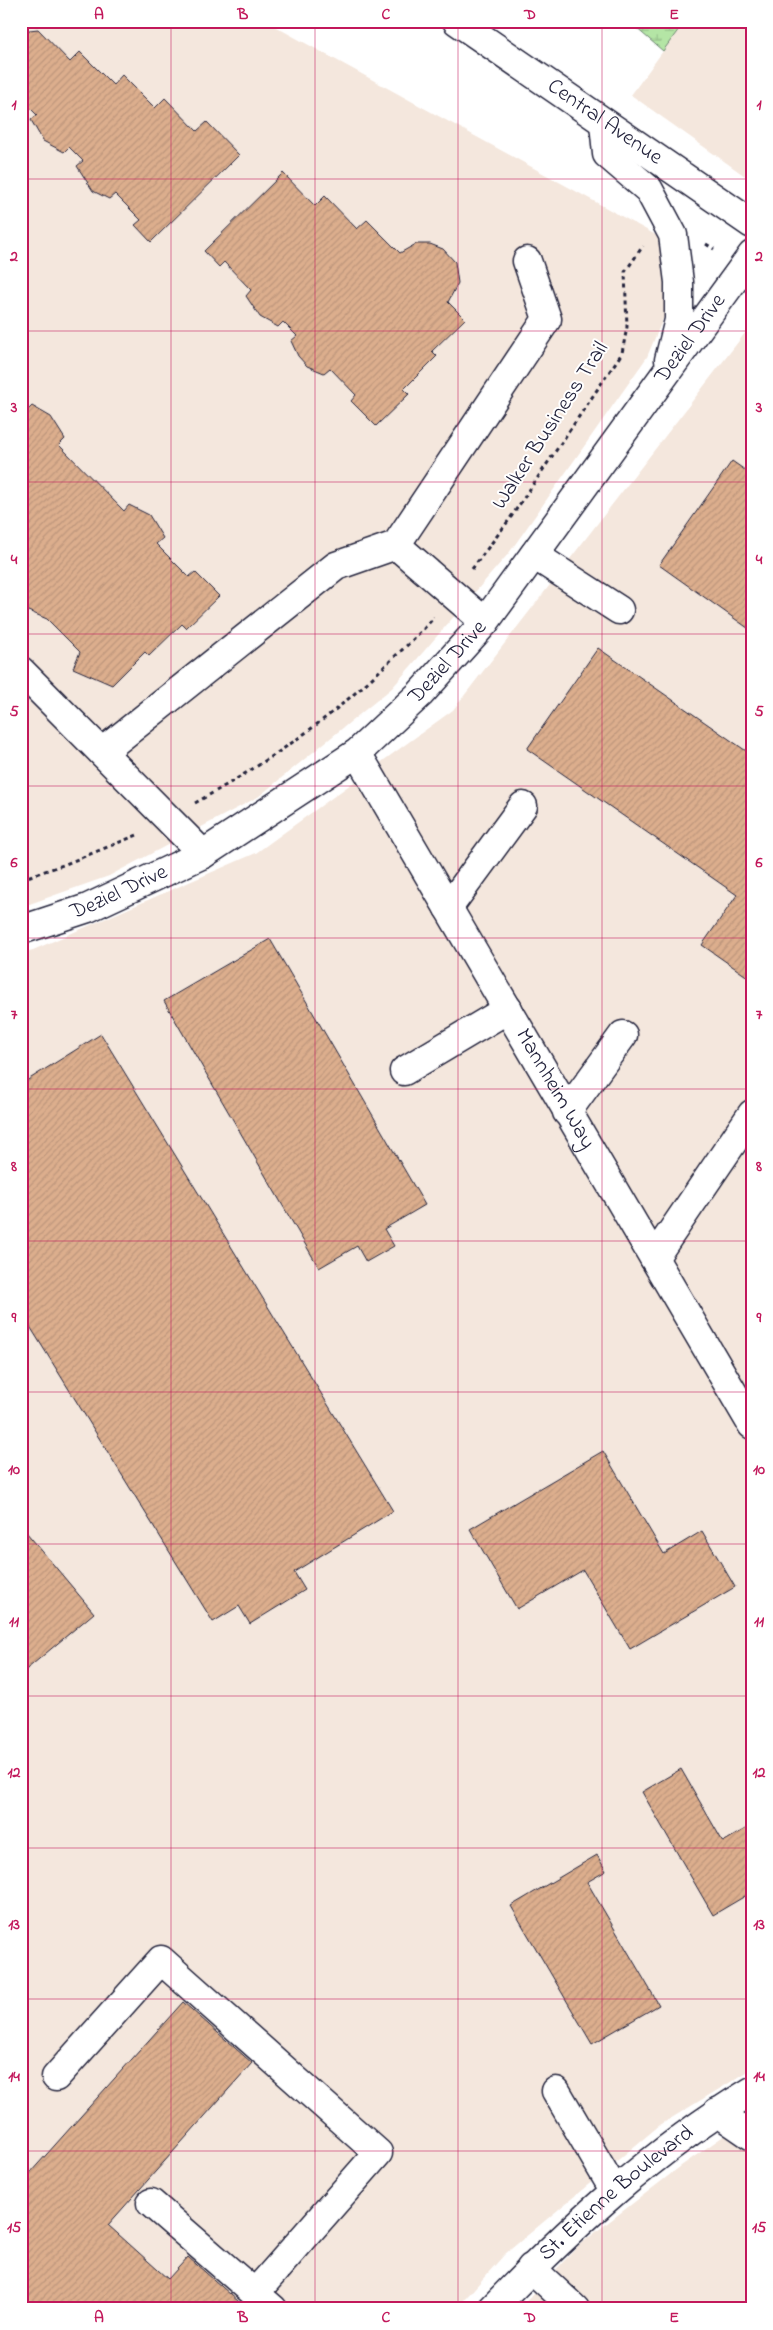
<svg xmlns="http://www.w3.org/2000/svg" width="773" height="2330" viewBox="0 0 773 2330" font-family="'Indie Flower',sans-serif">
<defs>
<pattern id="wetland-marsh" width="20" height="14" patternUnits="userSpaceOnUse" patternTransform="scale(1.25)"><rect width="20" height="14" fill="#b4e5a5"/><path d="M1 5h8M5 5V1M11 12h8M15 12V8" fill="none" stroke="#9ac48f"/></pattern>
<pattern id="building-hatch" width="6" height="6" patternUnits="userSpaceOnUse" patternTransform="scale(1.25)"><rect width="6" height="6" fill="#dcae8d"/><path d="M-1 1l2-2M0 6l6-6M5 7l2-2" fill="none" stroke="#bc957b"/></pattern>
</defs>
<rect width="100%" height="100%" fill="#fff"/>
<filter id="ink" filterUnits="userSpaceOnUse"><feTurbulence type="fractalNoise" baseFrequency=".02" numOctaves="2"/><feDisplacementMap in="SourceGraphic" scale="10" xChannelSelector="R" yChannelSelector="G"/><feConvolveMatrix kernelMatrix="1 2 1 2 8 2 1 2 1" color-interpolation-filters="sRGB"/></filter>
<g filter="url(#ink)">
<path fill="#f4e7dd" d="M21 21H265L663 239 667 309 647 357 509 553 392 688 258 797 109 876 21 907Z
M671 21H752V181L631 95 679 29Z
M752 324V2069L660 2125 505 2254 456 2309H21V953L33 950 256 853 453 710Z
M752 2116V2309H519L579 2245 681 2166Z"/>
<path fill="url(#wetland-marsh)" stroke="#6b8470" d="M628 21H671L679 29 663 51Z"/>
<path fill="url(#building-hatch)" stroke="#22223b" d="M38 29 70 62 80 52 113 85 122 75 155 108 165 98 197 131 207 122 239 155 151 242 135 225 141 220 115 194 109 199 93 191 77 166 83 161 69 147 64 152 43 141 31 120 37 115 21 99V31Z
M283 173 315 206 325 196 357 229 367 220 400 253 416 244H430L443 249 455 262 458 283 448 302 465 319 432 351 437 356 404 389 409 394 376 426 351 401 356 395 330 368 324 373 307 366 298 356 291 341 297 336 283 322 278 327 260 317 246 296 251 290 224 262 219 267 204 251Z
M21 406 27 411 32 406 51 417 65 439 59 445 124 511 129 505 149 515 163 538 156 544 189 577 195 572 219 596 186 628 182 624 149 656 145 652 112 685 73 668 80 652 47 619 21 608Z
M732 461 752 475V631L659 565Z
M598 648 752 755V980L702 945 737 895 527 749Z
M270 939 425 1205 384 1229 394 1246 366 1262 357 1246 319 1268 164 1001Z
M101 1034 393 1511 294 1572 305 1590 250 1624 239 1606 213 1622 21 1312V1080L23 1083Z
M752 1185V1197L746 1193Z
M603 1451 664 1554 702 1531 735 1587 630 1649 583 1570 517 1609 470 1529Z
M21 1526 94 1613 21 1674Z
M681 1769 723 1842 752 1825V1892L713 1915 642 1792Z
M597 1855 606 1871 587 1882 659 2005 592 2044 511 1906Z
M183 2002 252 2063 108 2225 168 2279 188 2257 247 2309H21V2183Z"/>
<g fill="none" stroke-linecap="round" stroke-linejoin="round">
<defs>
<g id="minor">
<path id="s1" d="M457 21 752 224"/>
<path d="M604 123 607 154 649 190 673 235 679 282V320L669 360"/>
<path d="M396 545 485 622"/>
<path d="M534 555 619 610"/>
<path d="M21 671 203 854"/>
<path d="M102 752 336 566 396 545 547 319 527 261"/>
<path id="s2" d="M357 753 752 1425"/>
<path d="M448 908 523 806"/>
<path id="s3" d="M21 930 88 908 203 854 357 753 420 694 485 622 752 255"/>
<path d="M404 1071 508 1009"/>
<path d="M567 1112 623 1035"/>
<path d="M654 1258 752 1114"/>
<path d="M56 2077 161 1960 378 2153 255 2293"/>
<path d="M556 2091 614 2190"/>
<path d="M717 2112 752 2136"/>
<path d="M151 2203 273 2309"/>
<path d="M531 2268 575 2309"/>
<path id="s4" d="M492 2309C571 2227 654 2150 752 2091"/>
</g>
</defs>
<use href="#minor" stroke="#22223b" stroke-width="31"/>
<path stroke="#22223b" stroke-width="3" stroke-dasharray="4 4" stroke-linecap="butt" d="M706 244 714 249
M472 569 509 520 622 353 627 327 625 272 643 246
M195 803C270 761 328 721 390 661 405 647 421 633 434 617
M21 879 63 865 140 834"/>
<use href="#minor" stroke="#fff" stroke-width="28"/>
</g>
</g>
<path fill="none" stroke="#c2185b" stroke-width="1" stroke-opacity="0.55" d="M171 21V2309M315 21V2309M458 21V2309M602 21V2309M21 179H752M21 331H752M21 482H752M21 634H752M21 786H752M21 938H752M21 1089H752M21 1241H752M21 1392H752M21 1544H752M21 1696H752M21 1848H752M21 1999H752M21 2151H752"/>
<g text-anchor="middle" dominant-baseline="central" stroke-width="4" stroke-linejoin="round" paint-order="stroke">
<g font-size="22" fill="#22223b" stroke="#fff">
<text stroke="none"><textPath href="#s1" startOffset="179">Central Avenue</textPath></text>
<text stroke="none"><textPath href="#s3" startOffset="915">Deziel Drive</textPath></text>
<text transform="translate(551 426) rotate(-57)">Walker Business Trail</text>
<text stroke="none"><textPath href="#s3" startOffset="510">Deziel Drive</textPath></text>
<text stroke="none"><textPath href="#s3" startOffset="105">Deziel Drive</textPath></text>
<text stroke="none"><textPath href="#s2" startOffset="390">Mannheim Way</textPath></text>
<text stroke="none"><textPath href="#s4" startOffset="170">St. Etienne Boulevard</textPath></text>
</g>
</g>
<rect width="773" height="2330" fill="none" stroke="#fff" stroke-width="55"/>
<rect x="28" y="28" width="718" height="2274" fill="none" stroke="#c2185b" stroke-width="2"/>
<g font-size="16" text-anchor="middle" font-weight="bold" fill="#c2185b">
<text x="99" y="19">A</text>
<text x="243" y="19">B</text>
<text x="386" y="19">C</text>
<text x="530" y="19">D</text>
<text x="674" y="19">E</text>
<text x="14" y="109">1</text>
<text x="759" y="109">1</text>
<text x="14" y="261">2</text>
<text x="759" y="261">2</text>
<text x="14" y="412">3</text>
<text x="759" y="412">3</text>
<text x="14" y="564">4</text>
<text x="759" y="564">4</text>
<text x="14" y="716">5</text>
<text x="759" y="716">5</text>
<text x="14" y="867">6</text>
<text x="759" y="867">6</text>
<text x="14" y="1019">7</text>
<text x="759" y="1019">7</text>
<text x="14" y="1171">8</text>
<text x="759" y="1171">8</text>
<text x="14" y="1322">9</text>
<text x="759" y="1322">9</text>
<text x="14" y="1474">10</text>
<text x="759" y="1474">10</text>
<text x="14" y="1626">11</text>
<text x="759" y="1626">11</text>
<text x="14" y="1777">12</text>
<text x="759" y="1777">12</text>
<text x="14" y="1929">13</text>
<text x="759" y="1929">13</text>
<text x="14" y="2081">14</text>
<text x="759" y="2081">14</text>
<text x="14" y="2232">15</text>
<text x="759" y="2232">15</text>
<text x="99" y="2322">A</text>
<text x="243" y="2322">B</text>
<text x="386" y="2322">C</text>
<text x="530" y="2322">D</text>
<text x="674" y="2322">E</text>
</g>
</svg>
